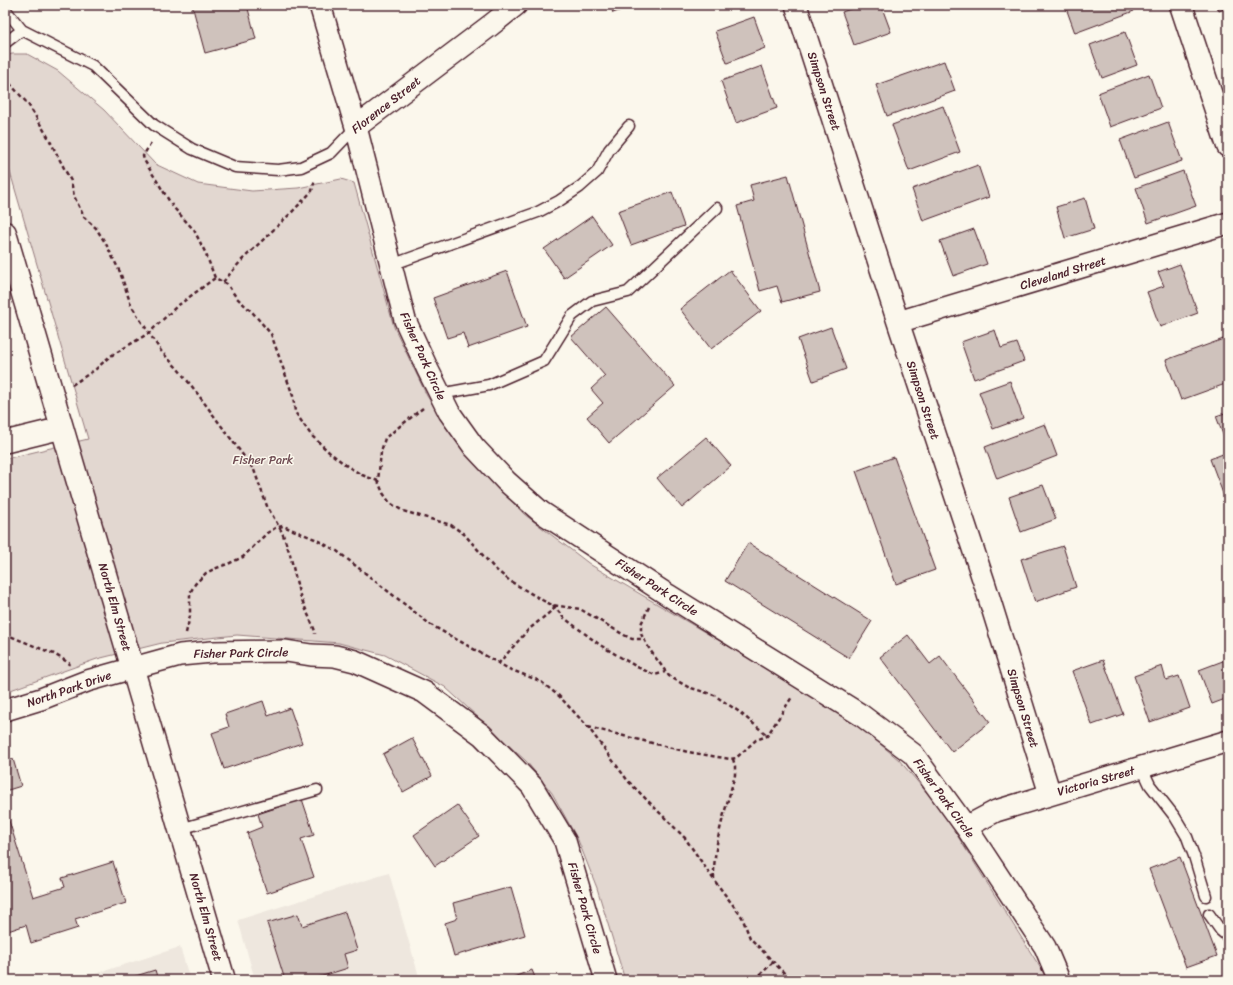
<svg xmlns="http://www.w3.org/2000/svg" width="1233" height="985" viewBox="0 0 1233 985" font-family="Sriracha,sans-serif">
<rect width="100%" height="100%" fill="#fbf7ec"/>
<filter id="ink" filterUnits="userSpaceOnUse"><feTurbulence type="fractalNoise" baseFrequency=".025" numOctaves="2"/><feDisplacementMap in="SourceGraphic" scale="8" xChannelSelector="R" yChannelSelector="G"/><feConvolveMatrix kernelMatrix="1 2 1 2 8 2 1 2 1" color-interpolation-filters="sRGB"/></filter>
<g filter="url(#ink)">
<path fill="#eee7de" d="M389 873 420 980H255L238 920Z
M180 947 190 980H76Z"/>
<path fill="#e2d7d0" stroke="#967b7e" d="M12 54H27L58 71 104 110 155 164 198 184 252 191 298 188 341 179 354 183 394 327 427 396 462 449 524 514 591 565 847 716 899 760 940 808 1048 980H625L597 888 578 840 552 793 526 761 445 687 385 655 339 643 237 635 162 643 97 659 5 692V459L88 439 5 155V56Z"/>
<path fill="#cfc2bc" stroke="#4a1f2b" d="M192 5H247L256 39 205 53Z
M610 5H635L613 13Z
M861 5H881L891 32 854 45 842 12Z
M1065 5H1131L1134 11 1075 33Z
M1216 5H1228V7L1219 11Z
M754 17 765 48 727 63 715 31Z
M1125 32 1137 65 1102 78 1090 45Z
M944 61 955 91 887 116 876 85Z
M762 66 777 108 736 123 721 81Z
M1149 74 1161 108 1110 127 1098 93Z
M943 106 960 152 909 171 892 125Z
M1168 122 1182 161 1134 178 1120 140Z
M978 165 989 197 923 221 912 189Z
M1183 171 1196 206 1148 223 1136 188Z
M788 175 820 292 782 302 777 286 760 291 737 206 754 201 750 185Z
M672 192 684 226 631 245 618 211Z
M1085 198 1094 229 1065 238 1056 207Z
M592 216 612 245 564 278 544 249Z
M974 229 987 264 953 276 940 241Z
M1180 264 1198 313 1160 327 1147 292 1164 286 1158 272Z
M730 270 761 311 711 349 680 309Z
M507 271 527 327 468 348 463 333 447 338 433 298Z
M606 307 675 386 609 443 587 417 603 403 591 389 605 376 571 337Z
M831 327 846 369 813 381 798 339Z
M995 330 1001 348 1017 343 1024 361 974 379 961 342Z
M1226 338 1228 343V383L1181 400 1166 360Z
M1010 381 1023 418 993 429 979 392Z
M1228 412V448L1216 416Z
M1045 424 1057 456 997 479 985 447Z
M706 437 731 466 682 508 657 478Z
M1228 452V498L1225 499 1210 459Z
M894 457 935 570 896 584 856 471Z
M1043 485 1056 519 1021 532 1009 497Z
M748 543 872 621 849 658 725 581Z
M1063 546 1076 587 1035 602 1021 559Z
M908 635 930 664 940 656 990 722 952 752 880 657Z
M1228 659V698L1212 704 1199 670Z
M1103 660 1123 714 1092 725 1072 671Z
M1162 666 1166 680 1179 676 1190 708 1150 722 1134 676Z
M263 701 268 716 290 708 302 743 224 769 212 733 229 727 225 714Z
M412 738 432 776 403 792 383 754Z
M13 759 21 786 5 791V761Z
M302 799 314 835 301 839 314 877 267 893 247 833 262 827 258 814Z
M457 805 479 836 435 866 414 835Z
M5 808 33 897 65 887 62 878 113 862 126 903 75 919 78 928 31 943 26 925 5 932Z
M1180 857 1217 956 1186 967 1149 869Z
M511 887 525 935 454 956 445 923 457 919 453 903Z
M345 912 357 950 344 954 348 968 310 980H285L267 923 298 914 302 926Z
M155 970 158 980H126V979Z
M532 970 536 980H506Z"/>
<g fill="none" stroke-linecap="round" stroke-linejoin="round">
<defs>
<path id="lane" d="M5 9 22 30 93 66 154 125 192 149 235 167 278 170 301 167 331 153 356 127
M5 43 22 30
M391 265 538 212 559 201 580 187 597 172 609 150 629 126
M440 394 489 385 544 361 572 316 592 301 628 292 717 208
M1142 768 1150 785 1175 817 1187 837 1194 856 1206 896
M180 829 317 790
M1209 914 1221 931 1228 937"/>
<path id="street" d="M320 5 356 127 405 320 428 370 449 412 474 447 506 481 541 512 668 595 861 715 913 754 966 827 1045 947 1059 980
M796 5 898 322 985 585 1050 794
M356 127 491 25 516 5
M898 322 1228 223
M5 442 62 428
M5 710 41 699 87 681 133 668 180 655 212 652 286 651 311 655 335 656 355 661 424 692 482 735 532 786 565 841 606 980
M966 827 996 811 1228 741"/>
<path id="secondary" d="M1181 5 1228 146
M5 233 224 980"/>
</defs>
<use href="#lane" stroke="#4a1f2b" stroke-width="13"/>
<use href="#street" stroke="#4a1f2b" stroke-width="24"/>
<use href="#secondary" stroke="#4a1f2b" stroke-width="25"/>
<path stroke="#4a1f2b" stroke-width="2.5" stroke-dasharray="4 3" stroke-linecap="butt" d="M5 78 28 104 48 137 65 170 71 181 74 196 84 217 96 228 106 244 120 272 131 305 139 318 161 351 178 369 194 389 254 470 267 506 282 532 290 554 299 593 315 631V634
M151 143 143 156 144 160 173 207 194 230 206 254 215 278 227 284 236 297 253 313 271 334 293 396 295 412 311 435 329 452 347 466 362 475 378 481
M223 282 241 261 293 211 312 191 315 179
M72 385 96 369 109 357 149 333 176 307 215 278
M423 408 385 438 381 452 378 481 383 493 390 503 403 511 451 525 464 534 495 569 510 581 542 600 552 605 580 609 624 635 632 639H643
M553 605 563 617 600 645 637 667 655 675 665 672
M649 607 641 624V634L650 650 669 676 688 687 714 695 738 711 767 735
M186 633 190 616V593L195 584 206 573 214 569 230 563 243 557 267 533 275 528 283 526 288 528 315 539 337 551 431 625 509 669 540 681 559 696 588 727 628 781 685 838 714 880 742 917 750 938 791 980
M5 634 54 654 69 663 70 665
M498 664 528 630 555 608
M588 727 688 752 730 759 736 758 756 740 767 736 792 697
M714 879C713 843 726 809 735 775V766L733 759
M755 980 773 962"/>
<use href="#lane" stroke="#fbf7ec" stroke-width="10"/>
<use href="#street" stroke="#fbf7ec" stroke-width="21"/>
<use href="#secondary" stroke="#fbf7ec" stroke-width="22"/>
</g>
</g>
<g text-anchor="middle" dominant-baseline="central" stroke-width="3" stroke-linejoin="round" paint-order="stroke">
<g font-size="12" fill="#4a1f2b" stroke="#fbf7ec">
<text transform="translate(824 91) rotate(72)">Simpson Street</text>
<text transform="translate(386 105) rotate(-38)">Florence Street</text>
<text transform="translate(1063 273) rotate(-17)">Cleveland Street</text>
<text transform="translate(423 356) rotate(66)">Fisher Park Circle</text>
<text transform="translate(923 400) rotate(72)">Simpson Street</text>
<text transform="translate(657 587) rotate(33)">Fisher Park Circle</text>
<text transform="translate(115 607) rotate(74)">North Elm Street</text>
<text transform="translate(241 653) rotate(-1)">Fisher Park Circle</text>
<text transform="translate(69 689) rotate(-19)">North Park Drive</text>
<text transform="translate(1023 708) rotate(73)">Simpson Street</text>
<text transform="translate(1096 781) rotate(-16)">Victoria Street</text>
<text transform="translate(944 798) rotate(54)">Fisher Park Circle</text>
<text transform="translate(585 908) rotate(74)">Fisher Park Circle</text>
<text transform="translate(206 917) rotate(74)">North Elm Street</text>
</g>
<g font-size="12" fill="#704d54" stroke="#fbf7ec">
<text x="263" y="460">Fisher Park</text>
</g>
</g>
<rect width="1233" height="985" fill="none" stroke="#fbf7ec" stroke-width="20"/>
<rect x="10" y="10" width="1213" height="965" fill="none" stroke="#4a1f2b" stroke-width="1.5" filter="url(#ink)"/>
</svg>
